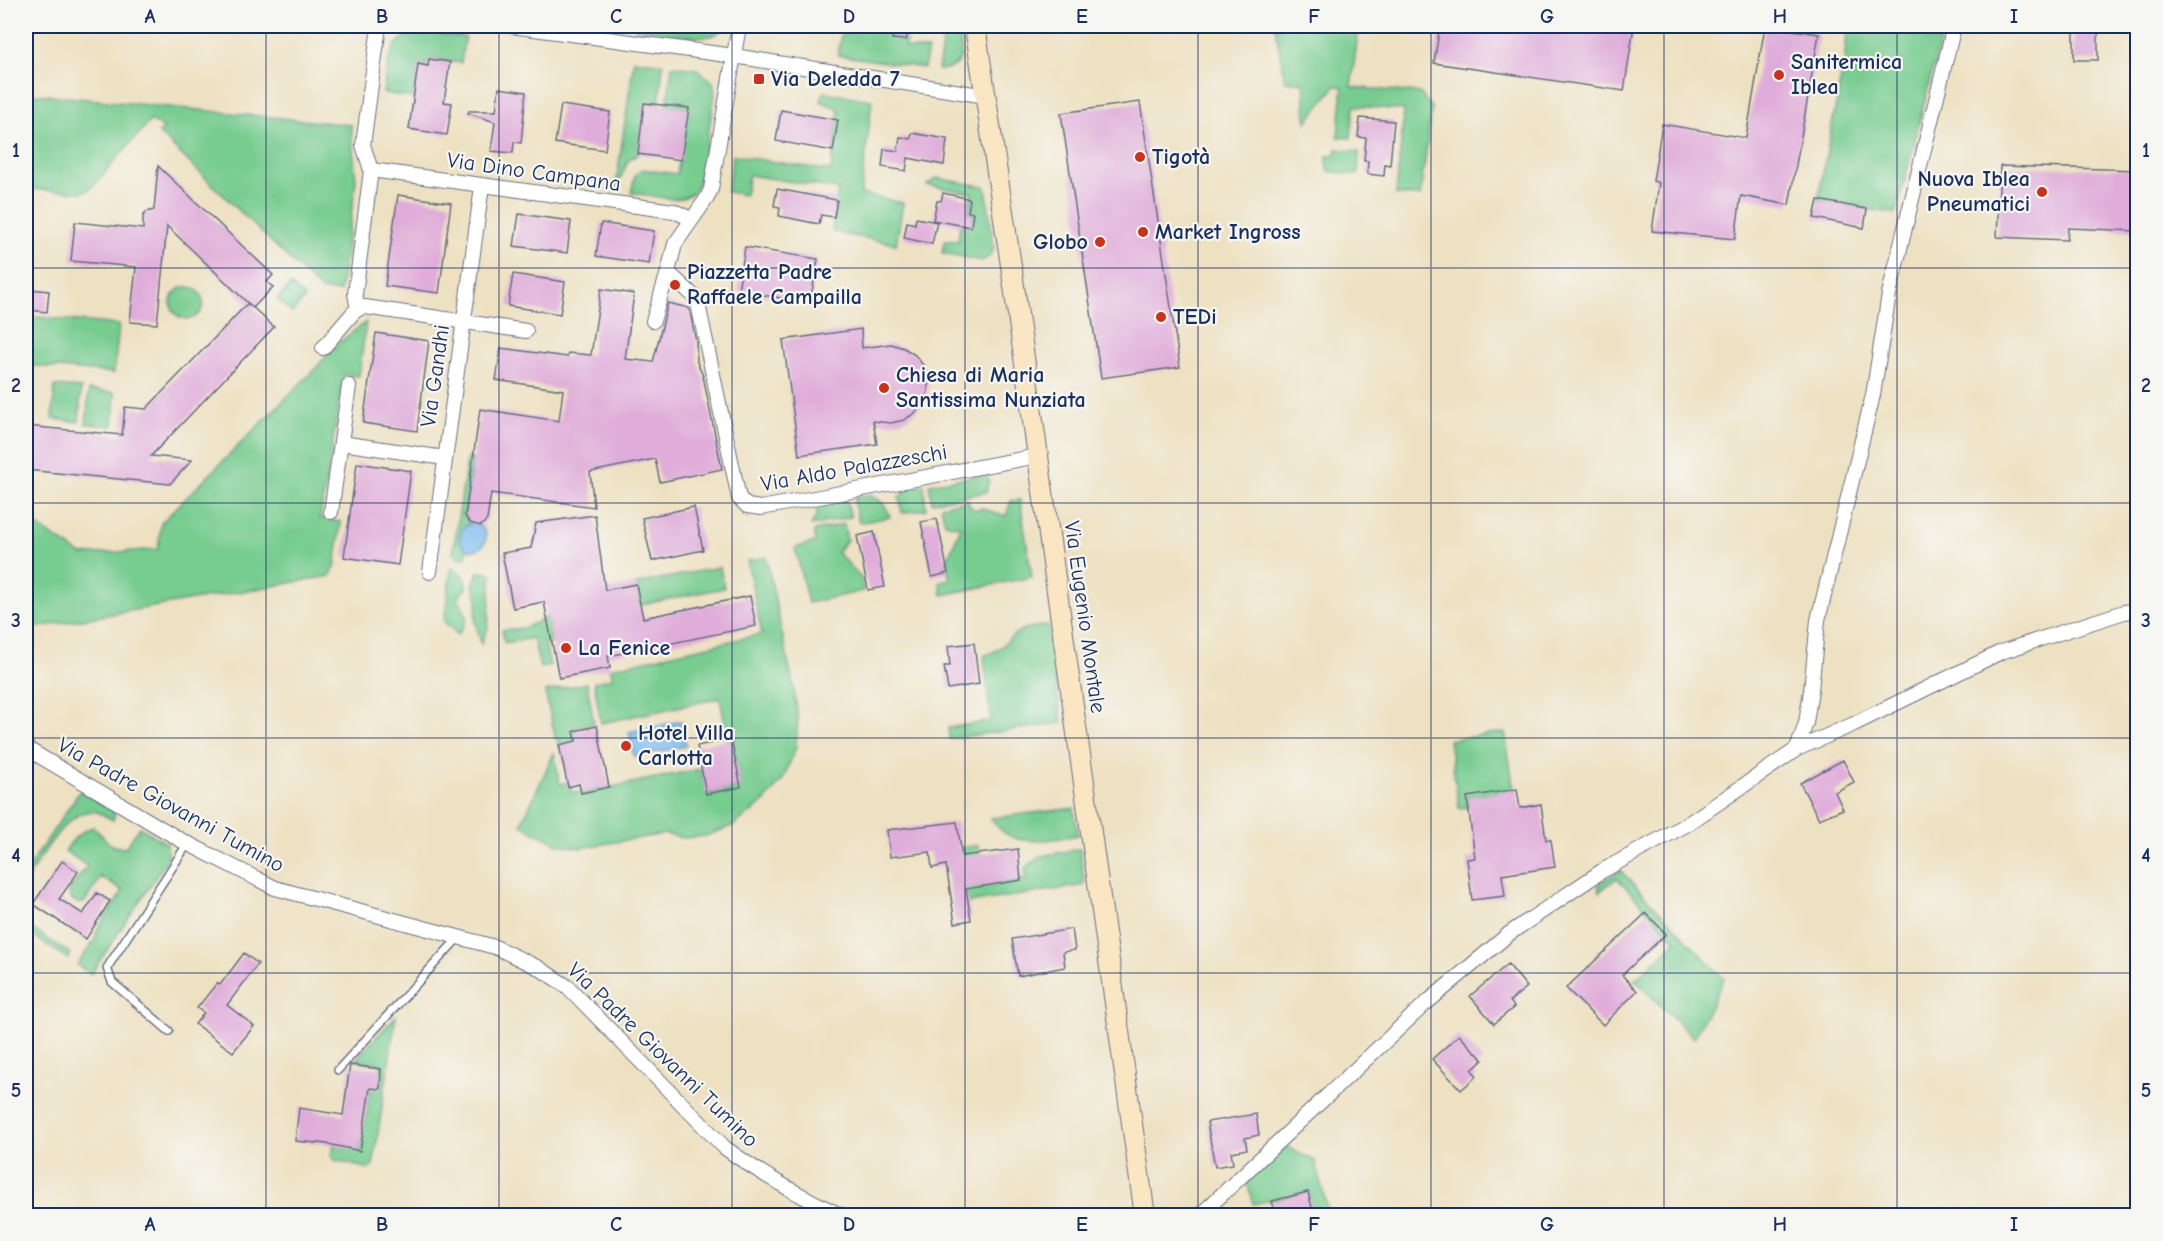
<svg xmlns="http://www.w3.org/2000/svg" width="2163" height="1241" viewBox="0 0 2163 1241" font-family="'Comic Neue',sans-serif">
<rect width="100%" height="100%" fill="#f6f6f2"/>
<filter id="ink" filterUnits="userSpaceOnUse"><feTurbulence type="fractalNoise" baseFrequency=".0167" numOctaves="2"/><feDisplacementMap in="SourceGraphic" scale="12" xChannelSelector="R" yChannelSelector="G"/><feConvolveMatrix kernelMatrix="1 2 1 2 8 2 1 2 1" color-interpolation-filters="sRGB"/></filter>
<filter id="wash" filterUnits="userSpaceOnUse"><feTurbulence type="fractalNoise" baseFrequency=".008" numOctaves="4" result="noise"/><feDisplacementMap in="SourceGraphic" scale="24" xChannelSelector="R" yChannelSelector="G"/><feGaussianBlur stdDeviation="1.35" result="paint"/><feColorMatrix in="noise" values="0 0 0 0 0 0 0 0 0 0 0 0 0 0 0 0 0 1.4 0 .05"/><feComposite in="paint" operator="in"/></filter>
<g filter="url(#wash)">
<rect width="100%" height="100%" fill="#eee1c2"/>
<path fill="#77cc90" stroke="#497e77" stroke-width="1.5" d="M635 26H726C722 30 716 35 710 36 694 40 653 30 635 28Z
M842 26 894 30 893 39 906 40 905 48 928 50 924 68 838 55Z
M945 26H958C962 47 968 69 938 70Z
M1275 26H1359L1351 87 1420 93 1432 108 1420 196 1396 195 1404 110 1354 106 1351 138 1338 137 1343 87 1335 86 1306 123 1304 83 1285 81Z
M1847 26H1944L1896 214 1818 200 1845 56Z
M421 31 465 37 461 63 430 59 428 66 418 64 413 98 383 93C388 63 387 38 421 31Z
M634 60 663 64 659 105 644 104 638 154 628 161 615 191Z
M672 66 697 69 713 82 715 95 700 180 693 193 683 198 672 199 631 193 635 176 641 169 677 174 689 108 667 106Z
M824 92 872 100 861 194 903 203 896 244 832 232 838 189 749 175 745 195 727 192 733 155 831 171 839 110 821 101Z
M26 93 351 125 356 181 340 292 321 290 159 133 164 129 151 120 90 189 81 192 26 189Z
M1337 149 1359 152 1358 175 1327 171V156H1335Z
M937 178 986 187 994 248 990 256 982 261 942 253 945 240 958 241 960 225 971 227 973 213 968 212 972 193 927 185Z
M291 285 305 298 292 313 277 299Z
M171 303a16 16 0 1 1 32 0a16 16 0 1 1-32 0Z
M26 316 119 325 114 373 26 365Z
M366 322 359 376 344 375 320 518 341 522 335 567 330 576 26 629V519L82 555 158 549 161 523 317 367 336 345Z
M55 386 81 388 79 422 52 419Z
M89 390 115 393 113 426 86 424Z
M467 458 472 459 465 516 470 523 464 527 462 544 468 549 465 558 458 557 453 553Z
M986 474 989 481 986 492 932 502 929 484Z
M924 485 926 509 902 513 899 497 910 487Z
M869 495C881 500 886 504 890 517L859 523 854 504 855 498Z
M846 499 851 517 811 526 817 515V505Z
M968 500 970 507 977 510 981 508 1006 516 1011 501 1020 500 1032 577 942 595 940 581 950 579 946 563 961 527 945 523 941 506Z
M844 524 847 540 837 552 860 576 863 591 808 603 795 548 815 542 814 531Z
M766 557 793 685 798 717 796 747 783 779 763 803 734 825 706 836 683 838 664 834 580 848 558 844 521 825 554 753 560 784 570 782 571 791 581 793 701 769 707 794 741 787 731 740H728L720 698 601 723 594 682 613 678 610 668 762 634 747 561Z
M720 567 724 588 615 610 638 593 636 584Z
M451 568C461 572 466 577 466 588L460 595 459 600C469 617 469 618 458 635L444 622Z
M478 572 492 574 488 627 481 644 475 620 478 599 473 585Z
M547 617 552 642 545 644 550 665 540 668 533 638 504 643 502 630 525 628Z
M1048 625 1062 723 949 739 948 728 991 721 984 656C1000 650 1003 645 1015 634 1024 627 1037 627 1048 625Z
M587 683 594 724 577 727 574 731 576 741 559 745 555 736 545 692Z
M1505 732 1514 790 1467 797 1468 807 1459 808 1449 740Z
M80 791 115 812 113 820C108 818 102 813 96 812 67 806 39 861 26 881V871Z
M1074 808 1078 835C1047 840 1010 851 991 818Z
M93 827C107 837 105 847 125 848L140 827 167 844 169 857 91 974 77 965 95 940 97 930 123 891 101 877 84 903H78L70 898 69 890 87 866 65 851C73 839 79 832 93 827Z
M978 845 985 886 1025 879V868L1041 856 1080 849 1085 885 968 903 960 848Z
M1620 870 1724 979 1694 1038 1635 980 1676 941 1617 878 1599 892 1598 884Z
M26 925 71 954 68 959 26 931Z
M396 1016 373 1166 369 1169 334 1160 331 1156 334 1145 360 1150 370 1087 380 1088 381 1064 355 1060Z
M1286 1146 1315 1161 1329 1215H1314L1308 1192 1253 1204 1247 1182Z"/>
<path fill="#7abcf0" stroke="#4a76a7" stroke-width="1.5" d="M460 537a13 13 0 1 1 26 0a13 13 0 1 1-26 0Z
M681 721 686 746 634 757 629 732Z"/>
<g id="blocks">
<path fill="#e0adda" d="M894 26H910L906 40 892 39Z
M1440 26H1634L1624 91 1434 63Z
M1765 26 1819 34 1789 205 1741 196 1735 239 1652 231 1659 183 1653 181 1662 124 1746 138Z
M2074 26H2098V60H2074Z
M429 59 450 62 444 102 452 103 447 135 409 129 418 64 428 66Z
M499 88 526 92 521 143 514 142 513 153 491 151 495 122 468 113 469 111H496Z
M1140 102 1180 367 1101 378 1061 113Z
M644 103 689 108 681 160 638 154Z
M561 105 610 112 605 150 555 143Z
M781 110 838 120 833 151 776 141Z
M1360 118 1394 121 1390 165 1385 164 1384 176 1367 174 1368 161H1364L1366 138 1358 137Z
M912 133 947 139 944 165 908 158 906 171 882 167 884 149 898 151 900 137 911 139Z
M158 166 273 275 267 282 273 287 253 308 167 226 157 324 130 322 136 267 71 261 75 222 143 229V216L146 212 154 210Z
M2000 166 2138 170V231L2068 228 2067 240 1997 237Z
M777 189 837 200 834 217 821 215 819 224 779 216 780 207 774 206Z
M943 193 970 199 968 212 973 213 971 227 933 220 937 201H941Z
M398 195 451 203 439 293 385 286Z
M1818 200 1867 209 1864 228 1814 218Z
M519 214 571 221 567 253 514 246Z
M916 218 937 222 932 244 904 238 907 222 915 224Z
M601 223 654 231 649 264 596 256Z
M745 247 818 259 810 303 738 291Z
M513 274 565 282 560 314 508 306Z
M30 289 49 291 47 312 28 310Z
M601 289 634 294 625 359 653 362 668 303 689 308 696 341 697 362 703 376 722 469 660 482 655 459 590 472 594 507 491 493 487 520 481 526 470 523 465 516 480 409 559 421 563 390 496 380 501 348 567 357 568 353 591 355Z
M248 303 274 327 151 456 192 460 170 484 26 470V426L122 435 125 407 146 409Z
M861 329 862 348 891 344 904 348 915 355 923 365 928 377V391L923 403 915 413 904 420 891 423 873 421 877 444 799 455 783 340Z
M376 333 429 341 417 431 363 423Z
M357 463 411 471 398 565 344 557Z
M694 507 703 550 652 561 642 518Z
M595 515 605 590 636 584 643 618 750 596 756 626 608 656 610 668 559 678 544 602 513 608 502 553 531 548 536 523Z
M937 519 948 573 932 577 921 522Z
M874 532 885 587 868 590 857 536Z
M974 643 979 684 948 689 944 666H950L948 646Z
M597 726 609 787 581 793 579 784 568 787 559 745 576 741 574 731Z
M731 739 741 787 706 794 697 746Z
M1843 760 1854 782 1835 792 1843 809 1819 819 1800 783Z
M1517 789 1520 808 1541 804 1546 840H1551L1555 867 1502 875 1505 896 1472 900 1467 859 1475 858 1467 797Z
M957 822 962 856 1018 849 1021 880 966 889 971 920 955 923 946 865 932 868 930 852 890 857 887 830Z
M62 861 78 872 59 899 83 914 97 893 110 901 86 939 33 904Z
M1646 913 1666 934 1622 975 1637 991 1603 1025 1566 988Z
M1072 929 1075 950 1063 952 1065 967 1018 976 1012 939Z
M244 953 258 964 227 1005 254 1026 233 1052 195 1024 204 1013 197 1008 217 983 220 985Z
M1508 964 1527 987 1510 1001 1514 1007 1494 1024 1470 996Z
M1459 1035 1483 1060 1472 1070 1477 1076 1461 1090 1432 1059Z
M350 1065 381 1069 380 1089 370 1088 360 1151 328 1144 295 1141 299 1108 343 1115Z
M1256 1114 1259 1135 1245 1138 1247 1149 1231 1152 1233 1164 1215 1167 1207 1122Z
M1308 1192 1314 1215H1276L1272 1201Z"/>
</g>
</g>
<g filter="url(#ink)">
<use href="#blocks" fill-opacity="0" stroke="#656d81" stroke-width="1.5"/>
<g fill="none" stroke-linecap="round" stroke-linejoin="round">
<defs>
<path id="lane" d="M169 1031 112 982 107 968 188 843
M338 1070 459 937"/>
<path id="street" d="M512 26 734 56 986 96
M371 170 674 211 691 219
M668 272 697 299 739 498 747 506 761 508 1038 456
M358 309 355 294 371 170 363 145 379 26
M653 321 668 272 675 244 707 198 711 189 739 26
M323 348 353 313 358 309 365 307 526 331
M341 443 445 458
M331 512 349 386
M430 572 482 186
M26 748 179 839 275 888 495 947 539 968 568 987 724 1147C761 1175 800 1196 842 1216
M1797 749 1806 723 1811 690 1818 620 1873 395 1889 294 1954 26
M1199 1216 1424 1005 1510 933 1602 871 1689 823 1797 749 1854 724 2001 652 2124 612 2138 610"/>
<path id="secondary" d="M975 26 1012 272 1145 1216"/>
</defs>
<use href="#lane" stroke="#656d81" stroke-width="10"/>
<use href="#street" stroke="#656d81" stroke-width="16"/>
<use href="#secondary" stroke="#656d81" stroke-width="22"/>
<use href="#lane" stroke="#fff" stroke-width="7"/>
<use href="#street" stroke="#fff" stroke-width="14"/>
<use href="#secondary" stroke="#fbe6c4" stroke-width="20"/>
</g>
</g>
<path fill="none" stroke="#1b2f5e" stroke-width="1.5" stroke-opacity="0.55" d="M266 26V1216M499 26V1216M732 26V1216M965 26V1216M1198 26V1216M1431 26V1216M1664 26V1216M1897 26V1216M26 268H2138M26 503H2138M26 738H2138M26 973H2138"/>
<g fill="#c8321e" stroke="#f6f6f2" stroke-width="2">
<circle cx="1779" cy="75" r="6"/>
<rect x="753" y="73" width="12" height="12" rx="3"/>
<circle cx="1140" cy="157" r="6"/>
<circle cx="2042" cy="192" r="6"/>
<circle cx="1143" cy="232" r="6"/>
<circle cx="1100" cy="242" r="6"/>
<circle cx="675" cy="285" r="6"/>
<circle cx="1161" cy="317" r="6"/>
<circle cx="884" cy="388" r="6"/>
<circle cx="566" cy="648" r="6"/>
<circle cx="626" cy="746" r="6"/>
</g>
<g text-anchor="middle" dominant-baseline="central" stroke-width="4.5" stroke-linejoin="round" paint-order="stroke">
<g font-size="22" font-weight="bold" fill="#1b2f5e" stroke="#f6f6f2" text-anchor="start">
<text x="1791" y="62">Sanitermica<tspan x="1791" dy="25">Iblea</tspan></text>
<text x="771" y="79">Via Deledda 7</text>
<text x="1152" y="157">Tigotà</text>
<text x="2030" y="179" text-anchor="end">Nuova Iblea<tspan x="2030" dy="25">Pneumatici</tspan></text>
<text x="1155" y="232">Market Ingross</text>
<text x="1088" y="242" text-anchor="end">Globo</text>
<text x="687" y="272">Piazzetta Padre<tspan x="687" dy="25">Raffaele Campailla</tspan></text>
<text x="1173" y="317">TEDi</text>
<text x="896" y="375">Chiesa di Maria<tspan x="896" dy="25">Santissima Nunziata</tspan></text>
<text x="578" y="648">La Fenice</text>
<text x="638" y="733">Hotel Villa<tspan x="638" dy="25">Carlotta</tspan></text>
</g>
<g font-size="22" fill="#1b2f5e" stroke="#f6f6f2">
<text transform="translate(534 172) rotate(8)">Via Dino Campana</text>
<text transform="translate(435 376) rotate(-82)">Via Gandhi</text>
<text transform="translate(854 468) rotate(-10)">Via Aldo Palazzeschi</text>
<text transform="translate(1085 617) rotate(82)">Via Eugenio Montale</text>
<text transform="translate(171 805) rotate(29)">Via Padre Giovanni Tumino</text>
<text transform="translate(663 1055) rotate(44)">Via Padre Giovanni Tumino</text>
</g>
</g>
<rect width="2163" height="1241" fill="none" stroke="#f6f6f2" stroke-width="66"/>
<rect x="33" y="33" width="2097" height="1175" fill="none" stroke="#1b2f5e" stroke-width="2"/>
<g font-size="20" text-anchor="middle" font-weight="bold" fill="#1b2f5e">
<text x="150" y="23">A</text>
<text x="382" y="23">B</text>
<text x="616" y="23">C</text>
<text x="849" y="23">D</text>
<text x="1082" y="23">E</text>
<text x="1314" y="23">F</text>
<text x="1547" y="23">G</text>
<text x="1780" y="23">H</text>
<text x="2014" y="23">I</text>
<text x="16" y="157">1</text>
<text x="2146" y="157">1</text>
<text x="16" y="392">2</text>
<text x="2146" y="392">2</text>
<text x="16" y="627">3</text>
<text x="2146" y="627">3</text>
<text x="16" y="862">4</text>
<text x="2146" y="862">4</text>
<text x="16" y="1097">5</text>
<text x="2146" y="1097">5</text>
<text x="150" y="1231">A</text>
<text x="382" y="1231">B</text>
<text x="616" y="1231">C</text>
<text x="849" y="1231">D</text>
<text x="1082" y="1231">E</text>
<text x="1314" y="1231">F</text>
<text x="1547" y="1231">G</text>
<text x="1780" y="1231">H</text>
<text x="2014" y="1231">I</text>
</g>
</svg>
